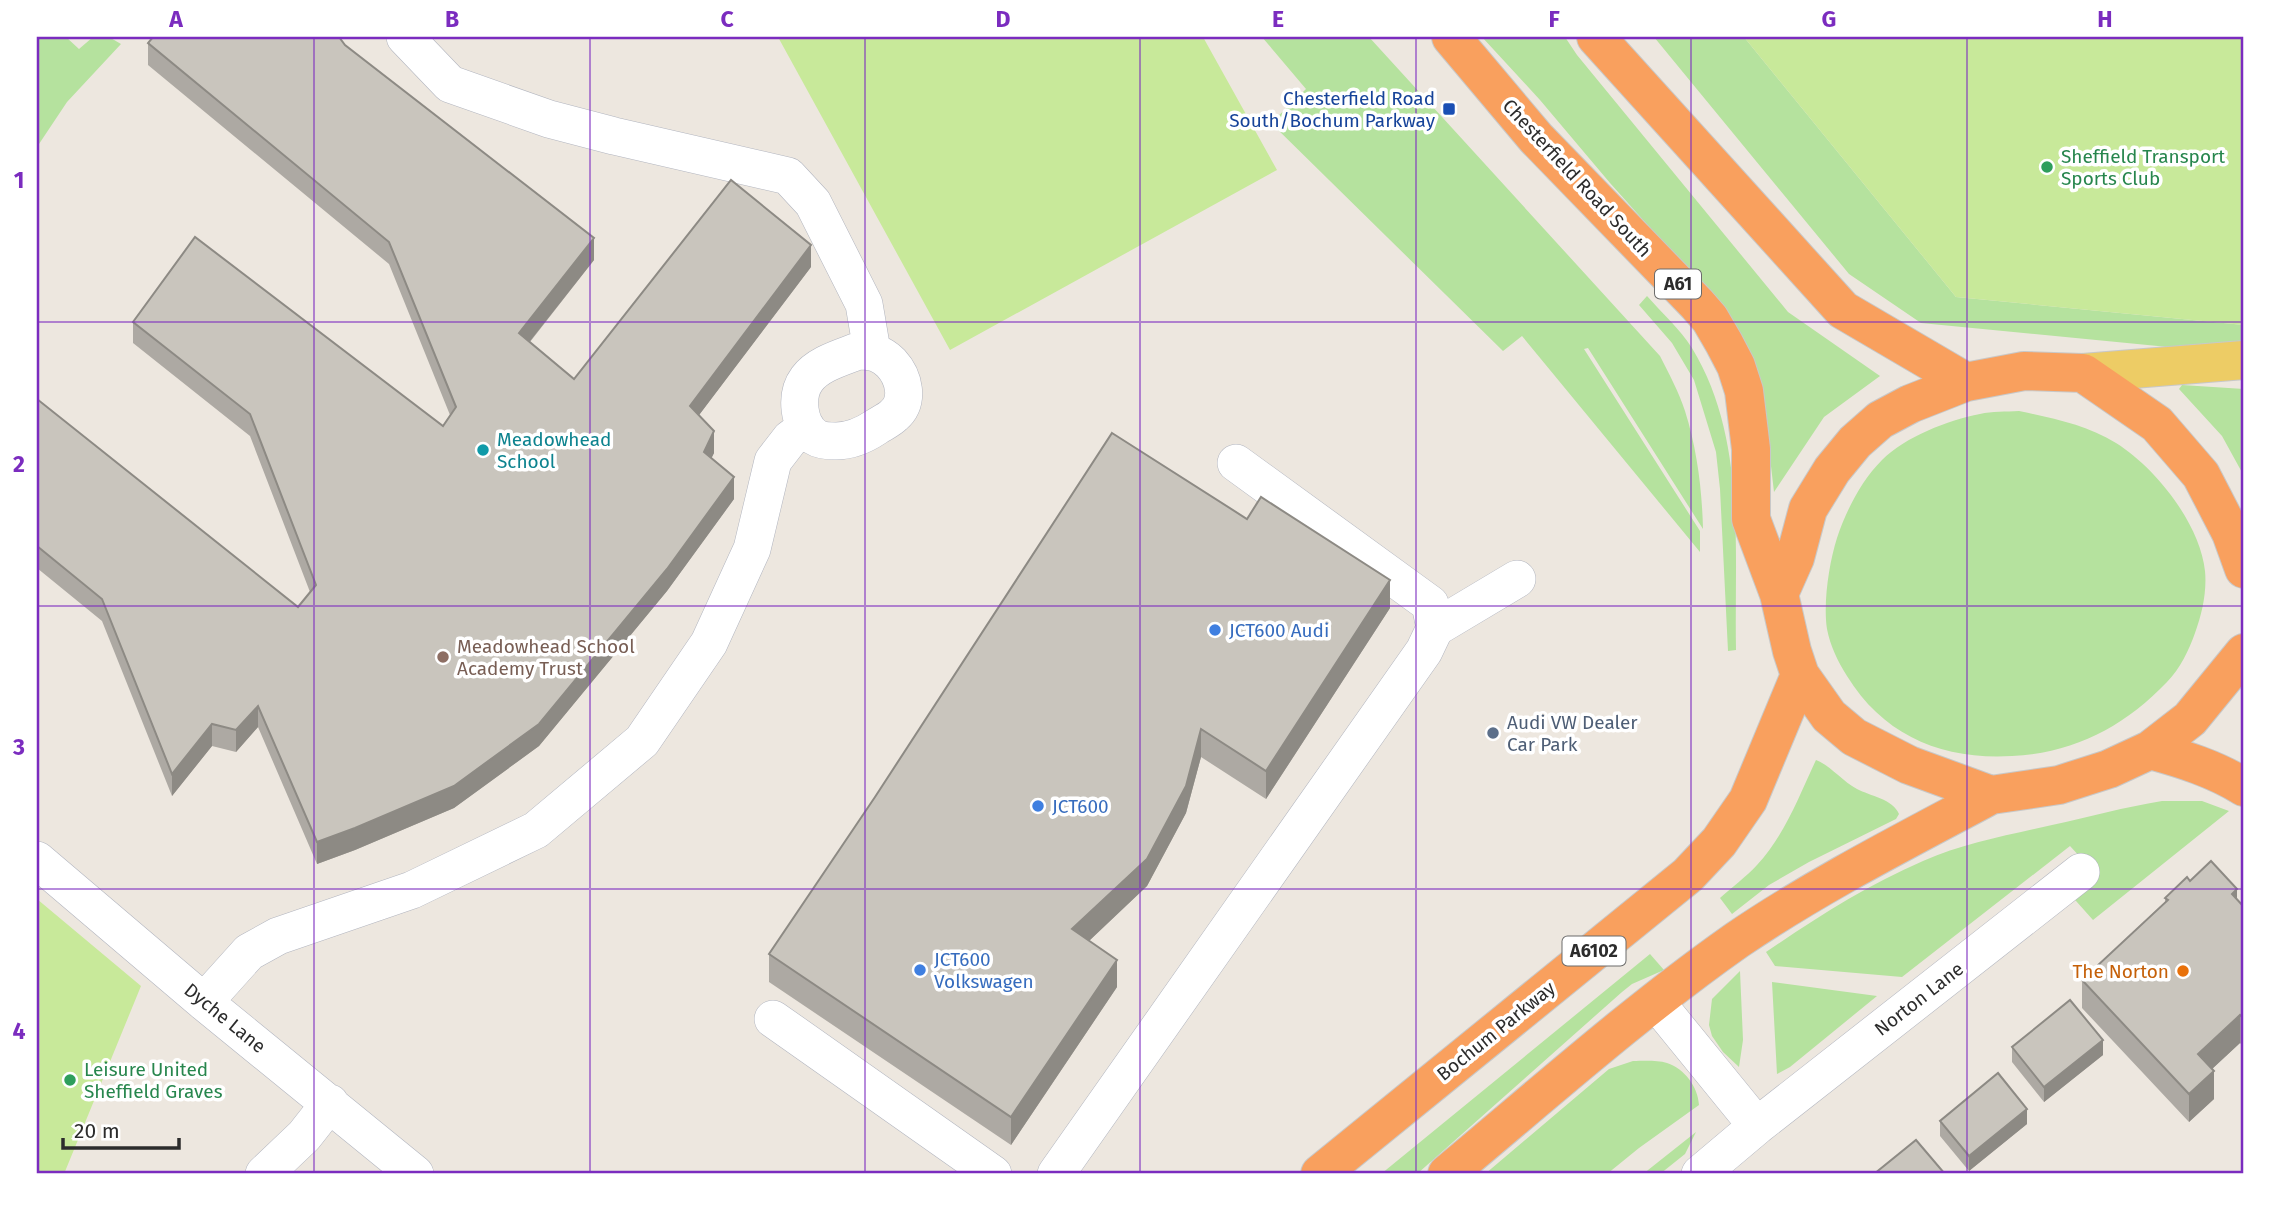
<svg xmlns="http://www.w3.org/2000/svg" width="2281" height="1211" viewBox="0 0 2281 1211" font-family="'Fira Sans',sans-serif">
<rect width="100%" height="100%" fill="#ede7df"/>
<path fill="#b5e29e" d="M37 37H66L79 49 93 37H109L121 44 67 102 37 147Z
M1262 37H1369L1660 356C1669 374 1679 392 1685 411 1697 449 1702 489 1703 529L1588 348 1584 349 1700 531V552L1522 336 1503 351 1271 123 1306 89Z
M1482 37H1565L1577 55 1788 312 1880 376 1824 417 1774 492 1762 389 1713 298 1610 183 1540 100Z
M1654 37H1744L1956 297 2244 325V350L2209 351 1921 323 1849 274Z
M1647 296C1662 313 1680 329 1692 348 1747 439 1734 549 1736 650L1728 651 1720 489 1716 452 1694 380 1672 343 1639 305Z
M2182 385 2244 389V476L2222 436 2179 389Z
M2019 411C2053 418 2087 425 2116 443 2156 468 2200 524 2205 571 2207 592 2202 614 2195 633 2189 650 2180 669 2167 682 2124 727 2074 753 2012 756 1942 760 1884 736 1847 676 1838 662 1830 645 1827 629 1823 603 1829 563 1837 538 1846 511 1861 481 1882 460 1905 437 1948 420 1980 414 1992 411 2006 412 2019 411Z
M1816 760C1831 766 1842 781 1857 789 1870 796 1893 799 1899 814L1896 819 1809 862 1769 885 1732 914 1720 898C1732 887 1746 877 1757 865 1785 835 1799 796 1816 760Z
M2162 801H2202L2229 811 2093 920 2068 892 2093 871 2070 846 1902 977 1775 966 1766 952C1816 918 1867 885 1923 861 1964 843 2009 835 2052 825 2089 817 2125 807 2162 801Z
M1650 954 1664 970 1632 984 1622 992 1417 1174H1381Z
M1740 971 1743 1040 1739 1067 1723 1052 1712 1036 1709 1025 1712 999Z
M1772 982 1877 996 1790 1067 1777 1074Z
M1633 1061C1643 1061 1657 1060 1667 1063 1685 1069 1698 1087 1699 1105L1639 1148 1607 1174H1485L1609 1069Z
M1696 1132 1685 1154 1660 1174H1643Z"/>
<path fill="#c8e99a" d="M778 37H1203L1277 170 950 350Z
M1744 37H2244V325L1956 297Z
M37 899 141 986 64 1174H37Z"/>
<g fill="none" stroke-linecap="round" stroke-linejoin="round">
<defs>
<path id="minor" d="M405 37 450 84 549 119 614 136 788 176 813 203 864 304 872 351
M858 351C872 351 881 353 891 363 904 377 910 401 894 415 889 420 882 423 876 427 864 435 850 441 836 441 830 441 821 441 815 437 798 426 795 395 807 379 818 364 840 358 858 351Z
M1435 628 1517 579
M37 860 204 1002 415 1174
M204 1002 249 952 278 936 412 890 536 830 642 741 709 643 752 549 773 461 790 439 806 427
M1656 1002 1757 1126
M773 1019 993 1174
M264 1174 304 1136 330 1103
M1056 1174 1424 651 1435 628 1430 604 1236 463
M1700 1174 1757 1126 2081 872"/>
<path id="major" d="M2083 373 2244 360"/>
<path id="highway" d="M1451 37 1536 138 1697 304 1710 319 1724 343 1736 366 1744 391 1751 449V519L1779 594 1792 651 1800 675 1829 716 1854 737 1909 765 1991 795 2059 785 2109 769 2150 750 2190 719 2244 653
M1596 37 1843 310 1966 382
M1779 594 1795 558 1808 509 1832 470 1855 442 1880 420 1910 404 1966 382 2024 371 2083 373 2157 424 2201 475 2231 533 2244 569
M2150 750C2183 759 2215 769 2244 787
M1320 1174 1688 875 1719 842 1748 800 1800 675
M1447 1174C1542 1095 1636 1011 1737 940 1818 885 1905 841 1991 795"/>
</defs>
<use href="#minor" stroke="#b2b5bf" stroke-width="38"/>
<use href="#major" stroke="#c8c8c8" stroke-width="40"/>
<use href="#highway" stroke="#c8c8c8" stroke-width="40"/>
<use href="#minor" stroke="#fff" stroke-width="37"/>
<use href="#major" stroke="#edcc65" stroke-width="38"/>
<use href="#highway" stroke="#f9a05e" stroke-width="38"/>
</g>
<path fill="#ada9a3" d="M148 43 345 45 594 260 530 342 574 379 811 267 699 415 714 453 711 458 734 499 667 591 539 746 454 808 355 850 317 864 258 727 236 752 212 746 172 796 102 621 37 568V399L298 607 310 592 250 436 133 343V322L443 426 450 415 389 264 148 65Z
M1247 519 1390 608 1266 799 1201 757 1186 813 1147 886 1089 941 1117 987 1011 1145 769 982V954Z
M2190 881 2237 899 2244 907V1045H2242L2240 1043 2212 1069 2214 1099 2189 1122 2082 1008V980L2165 902V898Z
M2012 1047 2103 1055 2044 1102 2012 1062Z
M1940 1121 2027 1124 1969 1171 1940 1136Z"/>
<path fill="#8d8a84" d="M594 238V260L519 355V333Z
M811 245V267L690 427V406Z
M714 431V453L704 474V452Z
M734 477V499L667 591 539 746 454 808 355 850 317 864V842Z
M1390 580V608L1266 799V771Z
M258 706V727L236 752V730Z
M212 724V746L172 796V774Z
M1201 729V757L1186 813 1147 886 1072 957V929Z
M2237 889V917L2232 894Z
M1117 960V987L1011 1145V1117Z
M2240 1015V1043L2198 1082V1054Z
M2242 1017H2244V1045H2242Z
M2103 1040V1055L2044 1102V1087Z
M2214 1071V1099L2189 1122V1094Z
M2027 1109V1124L1969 1171V1156Z"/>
<path fill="#c9c5bd" stroke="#8d8a84" stroke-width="2" d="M153 37H339L345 45 594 238 519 333 574 379 731 180 811 245 690 406 714 431 704 452 734 477 667 569 539 724 454 786 355 828 317 842 258 706 236 730 212 724 172 774 102 599 37 546V399L298 607 316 585 250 414 133 322 195 237 443 426 456 407 389 242 148 43Z
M1112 433 1247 519 1261 497 1390 580 1266 771 1201 729 1186 786 1147 859 1072 929 1117 960 1011 1117 769 954 875 797Z
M2211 861 2237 889 2232 894 2244 907V1017H2242L2240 1015 2198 1054 2214 1071 2189 1094 2082 980 2168 900 2165 898 2187 877 2190 881Z
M2070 1000 2103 1040 2044 1087 2012 1047Z
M1998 1073 2027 1109 1969 1156 1940 1121Z
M1916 1140 1945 1174H1874Z"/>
<path fill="none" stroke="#7b2cbf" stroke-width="2" stroke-opacity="0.55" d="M314 37V1174M590 37V1174M865 37V1174M1140 37V1174M1416 37V1174M1691 37V1174M1967 37V1174M37 322H2244M37 606H2244M37 889H2244"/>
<rect fill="#1a4fb4" stroke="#fff" stroke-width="2.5" x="1442" y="102" width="14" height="14" rx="3.5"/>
<g fill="#2e9e5b" stroke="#fff" stroke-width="2.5">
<circle cx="2047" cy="167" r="7"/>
<circle cx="70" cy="1080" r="7"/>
</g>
<circle fill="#0f9aa8" stroke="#fff" stroke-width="2.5" cx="483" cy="450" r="7"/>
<g fill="#3f7fe0" stroke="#fff" stroke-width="2.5">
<circle cx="1215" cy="630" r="7"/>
<circle cx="1038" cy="806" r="7"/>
<circle cx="920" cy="970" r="7"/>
</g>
<circle fill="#8d6e63" stroke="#fff" stroke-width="2.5" cx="443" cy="657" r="7"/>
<circle fill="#5c6f8a" stroke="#fff" stroke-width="2.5" cx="1493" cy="733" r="7"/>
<circle fill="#e8710a" stroke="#fff" stroke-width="2.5" cx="2183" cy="971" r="7"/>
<g text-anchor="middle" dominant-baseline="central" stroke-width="7" stroke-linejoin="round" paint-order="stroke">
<g fill="#fff" stroke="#6b6b6b" stroke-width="2">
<rect x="1655" y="269.5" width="46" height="29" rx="5"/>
<rect x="1562.5" y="936.5" width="63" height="29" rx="5"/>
</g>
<g font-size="18" font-weight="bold" fill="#2c2c2c">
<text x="1678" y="284">A61</text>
<text x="1594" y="951">A6102</text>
</g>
<g font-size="19" fill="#164399" stroke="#fff" text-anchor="end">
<text x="1435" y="98">Chesterfield Road<tspan x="1435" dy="22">South/Bochum Parkway</tspan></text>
</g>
<g font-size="19" fill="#27864d" stroke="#fff" text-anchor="start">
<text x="2061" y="156">Sheffield Transport<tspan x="2061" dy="22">Sports Club</tspan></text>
<text x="84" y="1069">Leisure United<tspan x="84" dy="22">Sheffield Graves</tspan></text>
</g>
<g font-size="19" fill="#2c2c2c" stroke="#fff">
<text transform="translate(1577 178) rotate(47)">Chesterfield Road South</text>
<text transform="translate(1919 999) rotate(-38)">Norton Lane</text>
<text transform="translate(225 1018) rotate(39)">Dyche Lane</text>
<text transform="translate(1496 1031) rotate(-39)">Bochum Parkway</text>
</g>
<g font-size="19" fill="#0d838f" stroke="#fff" text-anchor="start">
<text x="497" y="439">Meadowhead<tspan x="497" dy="22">School</tspan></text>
</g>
<g font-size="19" fill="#366cbe" stroke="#fff" text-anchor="start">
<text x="1229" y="630">JCT600 Audi</text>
<text x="1052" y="806">JCT600</text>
<text x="934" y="959">JCT600<tspan x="934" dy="22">Volkswagen</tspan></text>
</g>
<g font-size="19" fill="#785e54" stroke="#fff" text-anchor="start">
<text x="457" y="646">Meadowhead School<tspan x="457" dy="22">Academy Trust</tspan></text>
</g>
<g font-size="19" fill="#4e5e75" stroke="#fff" text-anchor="start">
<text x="1507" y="722">Audi VW Dealer<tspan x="1507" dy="22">Car Park</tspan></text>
</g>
<g font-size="19" fill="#c56008" stroke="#fff" text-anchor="end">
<text x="2169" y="971">The Norton</text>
</g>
</g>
<rect width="2281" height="1211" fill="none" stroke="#ffffff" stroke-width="77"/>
<path d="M63 1138v10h116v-10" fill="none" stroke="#2c2c2c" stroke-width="3.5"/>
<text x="74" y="1138" font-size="21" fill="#2c2c2c" stroke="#ffffff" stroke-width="5" paint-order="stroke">20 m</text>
<rect x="38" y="38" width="2204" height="1134" fill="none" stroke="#7b2cbf" stroke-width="2.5"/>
<g font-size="23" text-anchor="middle" font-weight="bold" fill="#7b2cbf">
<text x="176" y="27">A</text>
<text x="452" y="27">B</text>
<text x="727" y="27">C</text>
<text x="1003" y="27">D</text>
<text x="1278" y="27">E</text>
<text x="1554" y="27">F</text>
<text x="1829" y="27">G</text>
<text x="2105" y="27">H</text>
<text x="19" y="188">1</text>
<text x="19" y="472">2</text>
<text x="19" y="755">3</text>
<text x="19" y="1039">4</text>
</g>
</svg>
